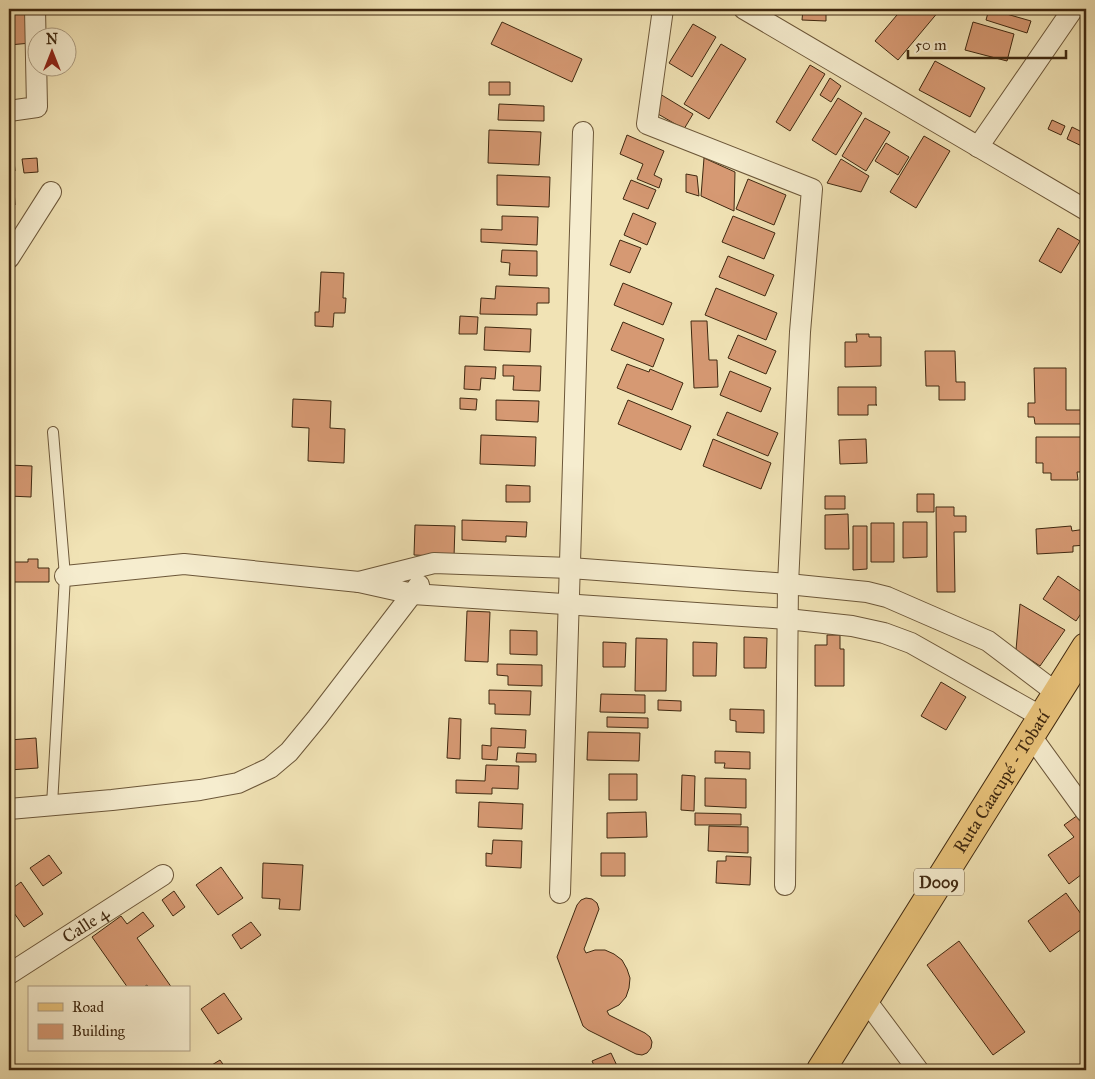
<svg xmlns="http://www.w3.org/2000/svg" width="1095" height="1079" viewBox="0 0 1095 1079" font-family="'IM FELL Great Primer',serif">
<rect width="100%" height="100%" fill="#f1e3b5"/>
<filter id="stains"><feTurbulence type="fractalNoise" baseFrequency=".004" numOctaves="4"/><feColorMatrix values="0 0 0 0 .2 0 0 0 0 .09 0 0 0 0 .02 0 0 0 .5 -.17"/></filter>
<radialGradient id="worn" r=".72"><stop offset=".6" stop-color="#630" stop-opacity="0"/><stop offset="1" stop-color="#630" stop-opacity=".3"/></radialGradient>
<path fill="#d69973" stroke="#3f2810" d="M9 9H29L31 43 9 45Z
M803 9H826V21L802 20Z
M902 9H937L939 11 898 60 875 41Z
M989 9 1031 21 1027 33 986 20Z
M502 22 582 59 572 82 491 44Z
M973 22 1014 34 1007 61 965 50Z
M693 24 716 37 692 77 669 63Z
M721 44 746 59 709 119 684 104Z
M935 61 985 88 970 117 919 90Z
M810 65 825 74 790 131 776 122Z
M830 78 841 86 831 102 820 95Z
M489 82H510V95H489Z
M660 94 693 114 684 129 651 110Z
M838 98 862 113 836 155 812 140Z
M499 104 544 106V121L498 120Z
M865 118 890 132 866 171 842 156Z
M1052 120 1065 126 1061 135 1048 129Z
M1072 127 1086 134V148L1067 139Z
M9 130H11L15 171 9 172Z
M489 130 541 132 539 165 488 163Z
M627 135 664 151 654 175 662 179 659 188 637 179 643 164 620 154Z
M924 136 950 151 916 208 890 192Z
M886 143 909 157 898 175 875 161Z
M37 158 38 172 24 173 22 159Z
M704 158 735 172 734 211 701 196Z
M841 159 869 176 861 192 827 183Z
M686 174 697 176 699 196 686 192Z
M497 175 550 177 549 207 497 205Z
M748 179 786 195 774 225 736 209Z
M631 180 656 190 648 209 623 199Z
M14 189 15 205 9 206V190Z
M633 213 656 223 647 245 624 235Z
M502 216 538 217 537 245 481 242V229L502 230Z
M733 216 775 233 764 259 722 242Z
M1058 228 1080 241 1061 273 1039 261Z
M620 240 641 248 630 273 610 265Z
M502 250 537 251V276L509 275 510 263 501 262Z
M728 256 774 275 765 296 719 277Z
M321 272 344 273 343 298H346L345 313H334L333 327 315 326V312H319Z
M623 283 672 303 663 325 614 305Z
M496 286 549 288V303H537V315L480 314 481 298 495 299Z
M716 288 777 313 766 340 705 315Z
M460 316 478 317 477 334H459Z
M691 321H707L709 360H717L718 387 694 388Z
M623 322 664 339 653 367 611 350Z
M485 327 531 329 530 352 484 350Z
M856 334H869V337H881V366L845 367V342H857Z
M738 335 776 351 766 374 728 358Z
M925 351H955L956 382H965V400H939V386H926Z
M627 364 649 372 650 369 683 383 672 410 617 388Z
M503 365 541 366 540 391 513 390 514 376H503Z
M465 366 496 367 495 379 481 378 480 390 464 389Z
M1034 368H1066V410H1086V424H1035L1034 417H1028V403H1035Z
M730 371 771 388 761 412 720 395Z
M838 387H876V405H877H868V415H838Z
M460 398 477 399 476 410 460 409Z
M293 399 331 401 330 428 345 429 344 463 308 461 309 428 292 427Z
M496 400 539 401 538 422 496 420Z
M628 400 691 426 681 450 618 424Z
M727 412 778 433 768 456 717 435Z
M481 435 536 437 535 466 480 464Z
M1036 437H1083V451H1085V472H1077L1078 480H1051V473H1043V463H1036Z
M713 439 771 463 761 489 703 466Z
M866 439 867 463 840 464 839 440Z
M9 465 32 466 31 497 9 496Z
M506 485 530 486V502H506Z
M917 494H934V512H917Z
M825 496H845V509H825Z
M936 507H954V516H966V532H954L955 592H937Z
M848 514 849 549H825V515Z
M462 520 527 522 526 537 506 536V542L462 540Z
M903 522H927V557L903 558Z
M871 523H894V562H871Z
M415 525 455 526 454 557 414 555Z
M853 526H867V569L853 570Z
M1071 526 1072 531 1086 529V545L1073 546V552L1037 554 1036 529Z
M28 559H38V568H49V582H9V562H28Z
M1058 576 1086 595V606L1076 621 1043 599Z
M1020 604 1065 630 1040 666 1016 650Z
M467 611 490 612 488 662 465 661Z
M510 630 537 631V655L510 654Z
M827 635H840V649H844V686H815V645H827Z
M744 637 767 638 766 668H744Z
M636 638 667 639 666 691H635Z
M603 642 626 643 625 667H603Z
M693 642 717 643 716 676H693Z
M497 664 542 665V686L508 685V676L497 675Z
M941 682 966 697 946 730 921 716Z
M489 690 531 691 530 715 495 714V704H489Z
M601 694 645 695V713L600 712Z
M658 700 681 701V711L658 710Z
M730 709 764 710V733L736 732V721L730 720Z
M607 717 648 718V728L607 727Z
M449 718 461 719 460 759 447 758Z
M491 728 526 730 525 748 498 747 497 760 482 759V745L491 746Z
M588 732 640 733 639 761 587 760Z
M36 738 38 768 9 770V740Z
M715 751 750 752V769L724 768 725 763H715Z
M517 753 536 754V762H516Z
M486 765 519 766 518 789 492 788V794L456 793V780L485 781Z
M609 774H637V800H609Z
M682 775 695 776 694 811 681 810Z
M705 778 746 779V808L705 806Z
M479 802 523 804 522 829 478 827Z
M646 812 647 837 607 838V813Z
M695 813 741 814V825H695Z
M1078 815 1086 825V871L1069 884 1048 855 1074 837 1064 825Z
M709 826 748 827V853L708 851Z
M493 840 522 841 521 868 486 866V853L492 854Z
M601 853H625V876H601Z
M49 855 62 873 43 886 30 868Z
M726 856 751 857 750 885 716 883 717 861H726Z
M263 863 303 865 300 910 279 909 280 899 262 898Z
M221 867 243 898 218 915 196 885Z
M21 882 43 914 24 927 14 913 9 917V891Z
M174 891 185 907 173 916 162 900Z
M1066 893 1086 921V926L1050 952 1028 921Z
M586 898 592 899 597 903 599 909 584 949 586 953 595 950H605L614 954 622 960 627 969 630 978 629 988 626 997 619 1005 607 1011 609 1015 645 1033 650 1037 652 1042 651 1048 647 1053 642 1055 636 1054 588 1030 583 1026 557 957 577 905 581 900Z
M143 912 154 926 137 938 172 988H149L147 985 142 988H128L92 937 121 916 127 924Z
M251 922 261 935 241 949 232 935Z
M959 941 1025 1032 993 1055 927 965Z
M224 993 242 1019 218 1034 201 1009Z
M611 1053 619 1070H596L592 1061Z
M220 1060 227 1070H209L207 1068Z"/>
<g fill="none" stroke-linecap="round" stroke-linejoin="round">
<defs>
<path id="lane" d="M52 805 65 576 53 432"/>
<g id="street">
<path d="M663 9 647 124 812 189 800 332 788 584 785 885"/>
<path d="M744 9 1086 210"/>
<path d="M9 111 37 107 35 9"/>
<path d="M978 147 1073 9"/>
<path d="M9 258 51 192"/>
<path d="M65 576 184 564 359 582"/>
<path d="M1042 717 911 643 884 633 852 626 787 619 413 594 359 582 434 563 570 568 788 584 867 592 887 597 988 641 1058 694"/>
<path d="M1031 736 1086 812"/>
<path d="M9 809 112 800 200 790 238 783 270 768 289 752 317 718 419 585"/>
<path d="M560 893 583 132"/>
<path id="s1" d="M9 974 163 875"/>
<path d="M865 999 918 1070"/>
</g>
<g id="primary">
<path id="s2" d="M821 1070 1086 647"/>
</g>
</defs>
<use href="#lane" stroke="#6c5739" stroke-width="12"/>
<use href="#street" stroke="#6c5739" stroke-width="22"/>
<use href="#primary" stroke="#3f2810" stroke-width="30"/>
<use href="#lane" stroke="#f6edcf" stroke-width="10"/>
<use href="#street" stroke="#f6edcf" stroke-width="20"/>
<use href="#primary" stroke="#e8c27a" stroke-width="28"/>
</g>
<g text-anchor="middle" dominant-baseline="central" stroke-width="4" stroke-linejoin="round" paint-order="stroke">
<rect fill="#f6edcf" stroke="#766349" stroke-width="1" x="914" y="868.5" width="50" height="27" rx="4"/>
<g font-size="16" font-weight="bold" fill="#3f2810">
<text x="939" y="882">D009</text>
</g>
<g font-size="18" fill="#3f2810" stroke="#f6edcf">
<text stroke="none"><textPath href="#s2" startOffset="340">Ruta Caacupé - Tobatí</textPath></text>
<text stroke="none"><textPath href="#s1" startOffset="91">Calle 4</textPath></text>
</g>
</g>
<rect width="1095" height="1079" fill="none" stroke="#f1e3b5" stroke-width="30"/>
<rect x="10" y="10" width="1075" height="1059" fill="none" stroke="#3f2810" stroke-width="2.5"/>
<rect x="15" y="15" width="1065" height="1049" fill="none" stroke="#3f2810"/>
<rect x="28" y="986" width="162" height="65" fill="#f6edcf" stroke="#ad9e83"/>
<rect x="38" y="1003" width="25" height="8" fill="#e8c27a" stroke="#ad9e83"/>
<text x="72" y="1012" font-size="15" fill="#3f2810">Road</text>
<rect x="38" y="1024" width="25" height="15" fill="#d69973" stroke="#ad9e83"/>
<text x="72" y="1036" font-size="15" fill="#3f2810">Building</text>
<g transform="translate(52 52)"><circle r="24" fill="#f6edcf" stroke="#ad9e83"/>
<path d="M0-4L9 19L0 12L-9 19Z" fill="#8f2418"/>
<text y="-8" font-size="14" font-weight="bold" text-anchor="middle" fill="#3f2810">N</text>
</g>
<path d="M908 50v8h158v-8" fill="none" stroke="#3f2810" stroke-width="2.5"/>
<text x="915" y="50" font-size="15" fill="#3f2810" stroke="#f6edcf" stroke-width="4" paint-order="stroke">50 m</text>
<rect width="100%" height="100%" filter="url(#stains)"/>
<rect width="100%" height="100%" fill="url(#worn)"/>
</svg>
